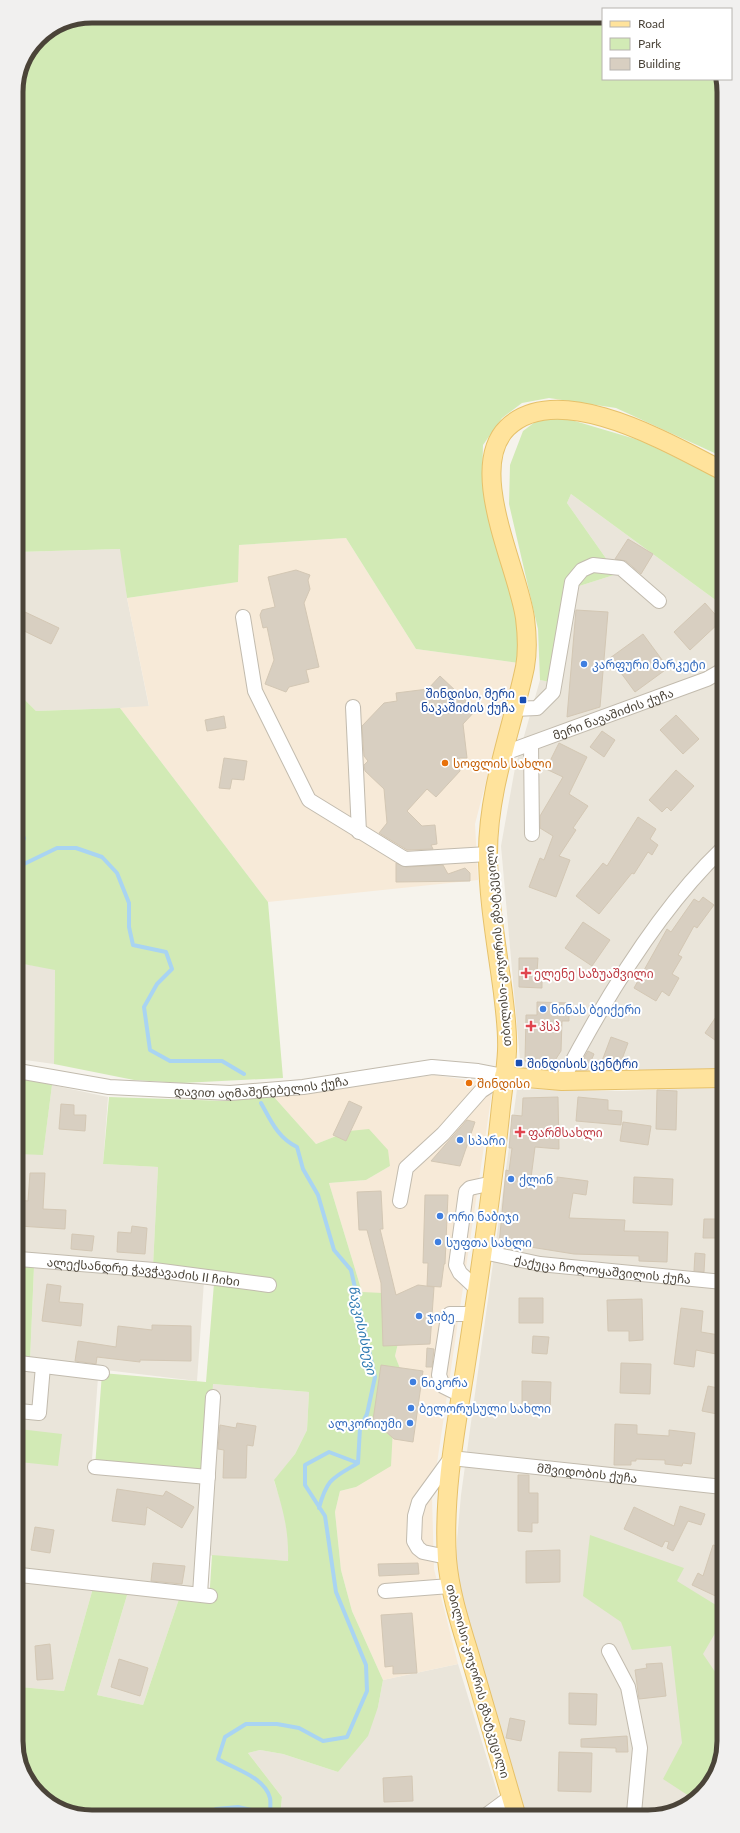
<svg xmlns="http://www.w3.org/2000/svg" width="740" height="1833" viewBox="0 0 740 1833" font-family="Lato,'Noto Sans Georgian',sans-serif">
<rect width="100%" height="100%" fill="#f6f3ec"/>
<path fill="#eae5da" d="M571 494 721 604 722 1071 576 1078 521 1071 501 846 515 768 540 680 559 684 573 588 617 574 567 503Z
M121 549 127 598 149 707 36 711 18 693 17 552Z
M18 963 55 969 54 1064 18 1059Z
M52 1085 108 1097 103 1164 158 1167 153 1266 19 1256V1154H43Z
M722 1087 724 1741 708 1787 672 1813 522 1814 456 1580 457 1540 461 1495 517 1089 623 1091Z
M34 1267 204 1281 197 1381 30 1361Z
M19 1369 98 1377 91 1473 204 1482 193 1589 20 1570Z
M213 1384 309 1392 307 1430 295 1454 274 1481 283 1508 288 1536V1561L202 1555Z
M20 1581 93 1588 64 1691 20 1687Z
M128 1592 179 1599 143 1705 97 1695Z
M458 1664 504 1814 280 1816 282 1797 248 1753 260 1750 283 1754 338 1772 378 1707 383 1680Z"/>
<path fill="#f7ead8" d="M346 538 416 649 519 663 506 705 475 824 478 880 268 902 120 708 149 706 127 598 237 582 239 545Z
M434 1075 482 1082 492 1092 432 1497 434 1569 458 1664 383 1680 352 1611 341 1570 335 1512 340 1491 356 1487 393 1428 401 1371 395 1356 399 1339 362 1292 329 1183 366 1180 390 1166 349 1131 316 1144 274 1097Z"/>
<path fill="#d2eab5" d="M92 16H603V79H720L721 456 616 408 549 398 522 403 502 418 483 445 482 482 518 608 519 663 416 649 346 538 239 545 238 582 127 598 120 549 17 552 16 88 39 38 63 22Z
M539 419H568L642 441 721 480V604L571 494 567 503 617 574 573 588 559 684 540 680 538 629 509 504 510 465 523 431Z
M18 693 36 711 120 708 268 902 283 1078 182 1083 134 1080 54 1064 55 970 18 963Z
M18 1077 52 1085 43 1155 19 1154Z
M109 1097 227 1101 274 1097 316 1144 349 1131 369 1129 388 1150 390 1166 366 1180 329 1183 362 1292 383 1293 399 1339 395 1356 401 1371 393 1428 391 1466 356 1487 340 1491 335 1512 341 1570 352 1611 383 1680 378 1707 368 1736 338 1772 283 1754 260 1750 248 1753 282 1797 280 1816 87 1817 46 1801 20 1765V1687L64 1691 93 1588 128 1592 97 1695 143 1705 179 1599 209 1602 212 1555 288 1561C289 1530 283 1510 274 1480L295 1454 307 1430 309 1392 213 1384 208 1477 95 1467 102 1373 206 1382 215 1271 153 1266 158 1167 103 1164Z
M19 1266 34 1267 30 1361 19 1359Z
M19 1429 62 1434 58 1466 19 1462Z
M590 1535 684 1568 677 1581 724 1610V1618L703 1654 724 1685V1741L708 1787 692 1798 663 1779 682 1743 671 1646 632 1650 621 1622 583 1596Z"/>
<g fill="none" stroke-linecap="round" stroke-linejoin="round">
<path stroke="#a9d4f2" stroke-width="4" d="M18 831 24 838 18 854
M18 858 24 864 57 848H76L102 857 117 873 129 903V927L133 945 166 952 172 969 157 984 144 1007 150 1050 170 1061H222L244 1074
M319 1508C327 1478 333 1478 358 1463
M209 1816 216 1809 238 1807 270 1814C270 1809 271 1803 270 1798 265 1777 234 1769 218 1759L225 1737 246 1724H277L299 1728 323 1741 347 1737 367 1691 366 1665 336 1592 325 1516 305 1485V1465L329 1452 358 1463 360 1428 367 1414 375 1377 351 1270 334 1250 318 1195 303 1169 297 1147C278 1138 271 1121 261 1103"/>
</g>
<path fill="#d8cfc1" stroke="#d3c7b4" d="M628 539 653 554 641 574 626 561 615 559Z
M296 570 310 575 308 580 310 589 304 603 319 667 306 670 309 682 289 687 286 692 265 684 274 660 267 627 263 628 260 615 262 610 275 607 268 577Z
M705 603 721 621 690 650 674 632Z
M576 610 608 612 600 707 567 717Z
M25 612 59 628 51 644 18 628Z
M643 634 668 668 635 692 610 658Z
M440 676 476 710 463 724 467 758H459L460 771 436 797 427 789 407 811 422 826 435 825 437 844 431 845 433 849 407 850 379 833 387 823 384 789 365 771 364 765 368 761 364 756 362 726 384 703 397 701 396 693 428 689Z
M676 715 699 739 683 754 660 730Z
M224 716 226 728 207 731 205 720Z
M602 731 615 740 604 757 590 747Z
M559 743 587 757 569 794 588 806 573 828 576 830 559 856 570 860 556 897 529 887 540 858 544 860 553 836 540 828V816L563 777 546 769Z
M224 758 247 761 244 780 232 779 230 789 219 788Z
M676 770 694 786 671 811 667 807 662 812 649 800Z
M638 817 656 829 650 839 658 845 652 855 648 852 634 874 632 873 599 914 576 896 603 863 607 866Z
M396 863 406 867 443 865 448 874 465 868 470 873V881L396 882Z
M703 897 714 905 697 928 694 926 678 955 682 957 672 974 679 978 669 996 662 991 656 1001 634 988 667 929 671 932 694 899 699 902Z
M583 922 610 940 592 966 565 948Z
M519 958H538L537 972H542V988L519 987Z
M537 1002 569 1003V1021H562L561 1051 554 1062 525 1061 526 1015H537Z
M722 1008V1045L705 1033Z
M611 1037 628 1043 619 1067 602 1061Z
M588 1051 594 1054 587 1070H577Z
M657 1090 677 1091 676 1130 656 1129Z
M558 1097 559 1149 535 1147 531 1178 557 1182V1177L588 1181 586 1195 573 1193 569 1218 625 1220 624 1231 668 1232 667 1262 639 1261V1256L574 1254 524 1246V1248L499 1245 506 1170 509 1171 512 1148H509L512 1115 522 1116 523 1098Z
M578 1097 608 1100V1110L622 1111 621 1125 576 1121Z
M349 1101 362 1107 346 1141 333 1135Z
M61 1104 74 1105V1115H86L85 1131 59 1129Z
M467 1120 475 1122 460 1166 431 1161Z
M623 1122 651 1126 648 1145 620 1141Z
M30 1173H45L43 1209 66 1210 65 1229 19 1226V1200L28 1201Z
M634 1177 673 1179 672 1205 633 1203Z
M381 1191 383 1229H380L396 1295 418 1285 434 1287 430 1344 383 1346 381 1283 367 1230H359L357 1192Z
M425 1195H448L445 1264H444L441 1287 427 1286 428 1263H423Z
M704 1219H723V1238H703Z
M132 1226 147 1228 145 1254 117 1252 118 1232 131 1233Z
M72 1234 94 1236 92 1251 71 1249Z
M695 1253 705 1254 704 1272 694 1271Z
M47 1284 61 1286 59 1302 83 1304 81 1326 42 1321Z
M519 1298H543V1323H519Z
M642 1299 643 1340 629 1341V1331H608L607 1300Z
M681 1308 703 1311 701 1332 719 1335 716 1354 696 1350 694 1367 674 1364Z
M152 1325 191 1326V1361L140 1360V1362L97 1357 96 1364 75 1361 78 1341 116 1347 118 1326 152 1330Z
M533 1336 549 1337 547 1354 532 1353Z
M427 1348 434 1349 432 1367H426Z
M621 1363 651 1364 650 1394 620 1393Z
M381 1365 423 1371 413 1442 394 1439 373 1420Z
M522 1381 551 1382 550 1413 522 1412Z
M708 1386 723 1389 717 1414 702 1411Z
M237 1423 256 1426 253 1446 247 1445 246 1478H223L224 1450 218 1449 220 1425 236 1428Z
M615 1424 637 1425V1434L669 1436V1430L695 1433 691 1464 683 1463 682 1466 665 1464V1460L636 1459V1461H631V1465H614Z
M518 1475H529V1493H538V1523H532V1532L518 1531Z
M117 1489 163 1496 166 1491 194 1507 182 1528 147 1507 145 1525 112 1521Z
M680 1506 705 1514 701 1525 688 1521 673 1551 667 1548 669 1542 665 1541 662 1547 624 1529 634 1507 674 1526Z
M35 1527 54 1530 50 1553 31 1550Z
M713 1545 724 1548V1600L692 1585 698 1573 703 1576Z
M560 1550V1582L526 1583V1551Z
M153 1563 185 1566 182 1584 151 1581Z
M418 1563 419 1574 379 1576 378 1564Z
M412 1613 417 1673 393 1674V1666L385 1667 381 1615Z
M50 1644 53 1679 37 1680 35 1646Z
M119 1659 148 1668 140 1696 111 1687Z
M662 1663 666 1696 639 1699 635 1670 647 1668 646 1664Z
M569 1693 597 1694 596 1725 569 1724Z
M510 1718 525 1721 521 1741 506 1738Z
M627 1736 628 1752H616V1748L581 1747V1739Z
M559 1752 592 1753 591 1792 558 1791Z
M412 1776 413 1801 384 1802 383 1778Z"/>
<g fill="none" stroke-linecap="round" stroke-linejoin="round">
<defs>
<g id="minor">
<path d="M243 617 255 691 309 800 405 859 488 854"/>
<path d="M353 707 359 832"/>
<path d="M514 709 537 708 553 692 572 582 582 570 593 565 621 568 659 601"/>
<path d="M531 744 532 834"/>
<path id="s1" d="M502 754 707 679 721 671"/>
<path id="s2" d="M18 1071 109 1087 230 1093 303 1087 432 1067 478 1071 504 1076"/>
<path d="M562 1081C603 1002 657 911 722 849"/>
<path d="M400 1201 406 1168 443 1134 481 1091 504 1076"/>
<path id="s3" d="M483 1252 540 1264 723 1282"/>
<path id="s4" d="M19 1259 154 1270 269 1285"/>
<path d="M477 1289 460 1273 456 1265 466 1192 470 1188 493 1183"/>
<path d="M19 1363 102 1373"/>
<path d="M461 1395 443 1386 439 1375 448 1317 450 1314H474"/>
<path d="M19 1411 39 1413 43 1366"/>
<path d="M95 1467 208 1477"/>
<path id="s5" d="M447 1557 423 1552 418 1548 414 1541 415 1516 419 1502 451 1458 723 1487"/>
<path d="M20 1575 210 1596"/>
<path d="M385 1591 450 1586"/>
<path d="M200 1594 213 1397"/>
<path d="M609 1651 628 1687 640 1748 634 1813"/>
<path d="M488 1814 511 1797"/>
</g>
<path id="major" d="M504 1076 562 1081 722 1078
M516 1814C501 1764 487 1713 472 1663 462 1629 450 1595 447 1559 443 1496 455 1432 465 1370 478 1286 491 1201 500 1116 502 1094 506 1072 507 1051 508 1031 505 1012 503 993 497 947 488 900 488 853 488 789 512 729 525 667 528 651 527 634 525 618 518 568 466 469 507 428 558 378 670 444 721 470"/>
</defs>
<use href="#minor" stroke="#c2bbae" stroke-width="16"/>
<use href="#major" stroke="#e6c16a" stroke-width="20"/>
<use href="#minor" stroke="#fff" stroke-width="14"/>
<use href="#major" stroke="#ffe39c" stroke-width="18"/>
</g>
<g fill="#3f7fe0" stroke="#fff" stroke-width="1.5">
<circle cx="584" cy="664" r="4"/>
<circle cx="543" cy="1009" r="4"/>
<circle cx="460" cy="1140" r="4"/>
<circle cx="511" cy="1179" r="4"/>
<circle cx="440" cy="1216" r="4"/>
<circle cx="438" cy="1242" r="4"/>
<circle cx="419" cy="1316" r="4"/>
<circle cx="413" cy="1382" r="4"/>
<circle cx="411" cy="1408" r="4"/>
<circle cx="410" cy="1423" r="4"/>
</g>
<g fill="#1a4fb4" stroke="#fff" stroke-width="1.5">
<rect x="519" y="696" width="8" height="8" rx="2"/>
<rect x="515" y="1059" width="8" height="8" rx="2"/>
</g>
<g fill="#e8710a" stroke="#fff" stroke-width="1.5">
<circle cx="445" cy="763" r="4"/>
<circle cx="469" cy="1083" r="4"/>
</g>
<g fill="#e0444e" stroke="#fff" stroke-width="1.5">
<path d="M524 967h4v4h4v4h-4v4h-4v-4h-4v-4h4z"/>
<path d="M529 1020h4v4h4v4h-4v4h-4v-4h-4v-4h4z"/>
<path d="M518 1126h4v4h4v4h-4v4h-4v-4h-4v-4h4z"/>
</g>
<g text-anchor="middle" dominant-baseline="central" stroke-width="4" stroke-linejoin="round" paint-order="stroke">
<g font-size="12" fill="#366cbe" stroke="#fff" text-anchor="start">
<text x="592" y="664">კარფური მარკეტი</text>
<text x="551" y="1009">ნინას ბეიქერი</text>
<text x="468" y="1140">სპარი</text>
<text x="519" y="1179">ქლინ</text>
<text x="448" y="1216">ორი ნაბიჯი</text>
<text x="446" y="1242">სუფთა სახლი</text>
<text x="427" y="1316">ჯიბე</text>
<text x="421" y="1382">ნიკორა</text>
<text x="419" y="1408">ბელორუსული სახლი</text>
<text x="402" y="1423" text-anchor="end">ალკორიუმი</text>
</g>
<g font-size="12" fill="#164399" stroke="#fff" text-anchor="end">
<text x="515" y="693">შინდისი, მერი<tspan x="515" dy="14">ნაკაშიძის ქუჩა</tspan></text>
<text x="527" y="1063" text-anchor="start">შინდისის ცენტრი</text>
</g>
<g font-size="12" fill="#4b4439" stroke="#fff">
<text stroke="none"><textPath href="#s1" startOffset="118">მერი ნავაშიძის ქუჩა</textPath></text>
<text transform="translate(498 946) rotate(-95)">თბილისი-კოჯორის გზატკეცილი</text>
<text stroke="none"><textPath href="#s2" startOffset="245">დავით აღმაშენებელის ქუჩა</textPath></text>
<text stroke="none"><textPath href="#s3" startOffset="121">ქაქუცა ჩოლოყაშვილის ქუჩა</textPath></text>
<text stroke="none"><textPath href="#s4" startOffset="125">ალექსანდრე ჭავჭავაძის II ჩიხი</textPath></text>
<text stroke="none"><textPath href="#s5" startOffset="270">მშვიდობის ქუჩა</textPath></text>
<text transform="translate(478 1681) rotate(74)">თბილისი-კოჯორის გზატკეცილი</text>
</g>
<g font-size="12" fill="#c56008" stroke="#fff" text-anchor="start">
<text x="453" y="763">სოფლის სახლი</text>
<text x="477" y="1083">შინდისი</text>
</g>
<g font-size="12" fill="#be3a42" stroke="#fff" text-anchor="start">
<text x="534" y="973">ელენე საზუაშვილი</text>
<text x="539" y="1026">პსპ</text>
<text x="528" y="1132">ფარმსახლი</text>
</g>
<g font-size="13" font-style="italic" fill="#2e7ab2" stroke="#fff">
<text transform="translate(363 1330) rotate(78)">წავკისისხევი</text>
</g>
</g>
<path d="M0 0H740V1833H0ZM92 23H648A69 69 0 0 1 717 92V1741A69 69 0 0 1 648 1810H92A69 69 0 0 1 23 1741V92A69 69 0 0 1 92 23Z" fill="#f1f0ef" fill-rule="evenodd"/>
<path fill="none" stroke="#4b4439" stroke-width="5" d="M92 23H648A69 69 0 0 1 717 92V1741A69 69 0 0 1 648 1810H92A69 69 0 0 1 23 1741V92A69 69 0 0 1 92 23Z"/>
<rect x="602" y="8" width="130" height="72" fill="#ffffff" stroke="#b7b4b0"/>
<rect x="610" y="21" width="20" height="6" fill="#ffe39c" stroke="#b7b4b0"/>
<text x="638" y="28" font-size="12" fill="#4b4439">Road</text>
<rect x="610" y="38" width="20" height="12" fill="#d2eab5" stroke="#b7b4b0"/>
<text x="638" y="48" font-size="12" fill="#4b4439">Park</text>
<rect x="610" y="58" width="20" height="12" fill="#d8cfc1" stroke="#b7b4b0"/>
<text x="638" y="68" font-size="12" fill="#4b4439">Building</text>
</svg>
